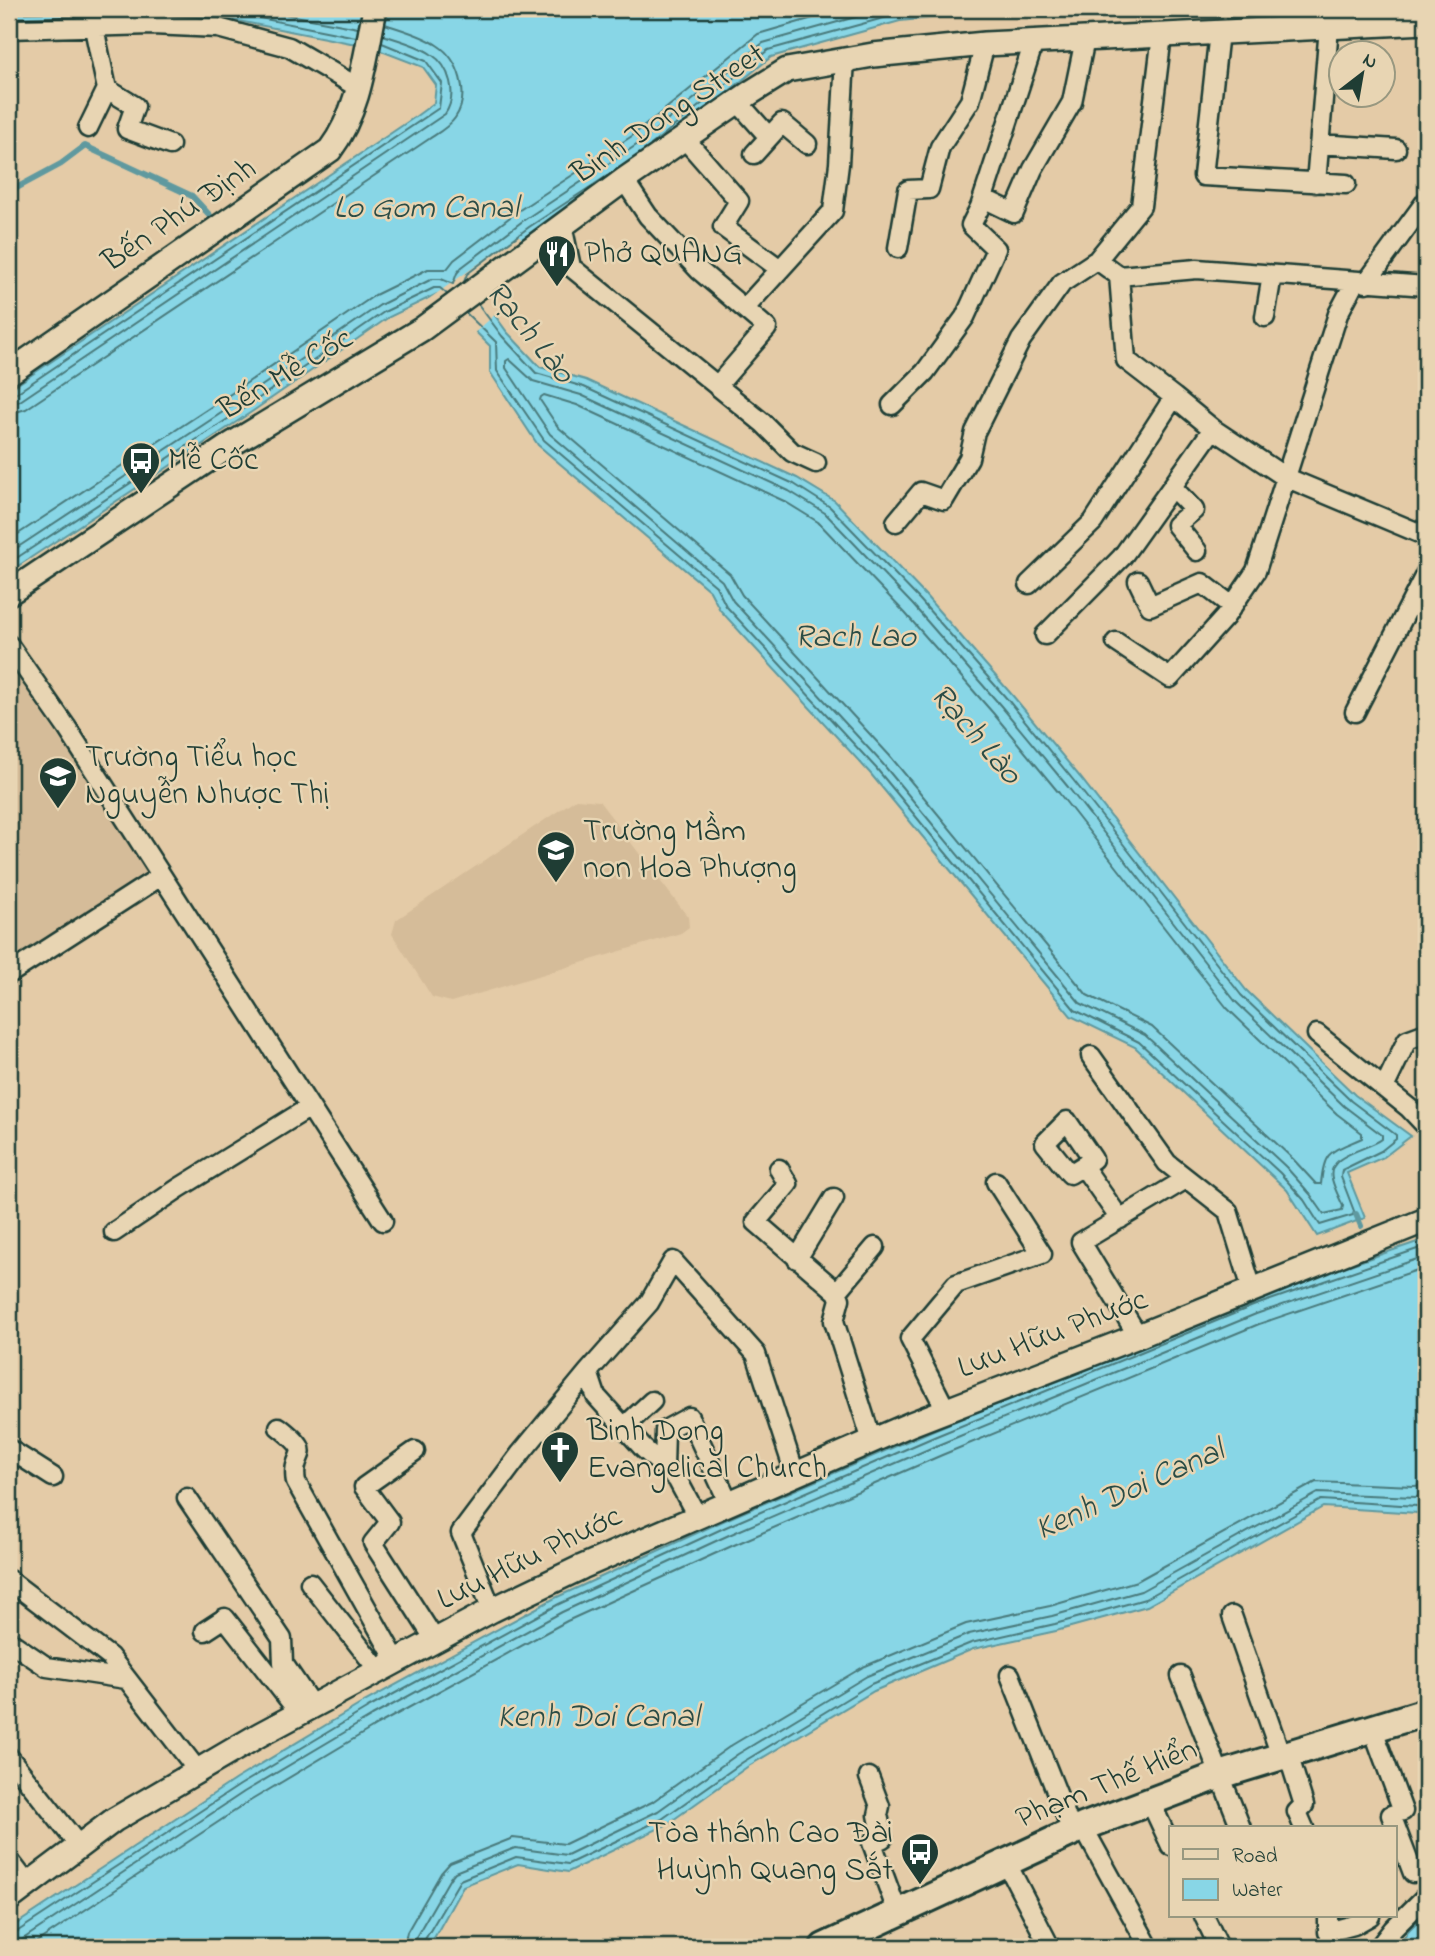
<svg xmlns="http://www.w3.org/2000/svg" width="1435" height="1956" viewBox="0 0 1435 1956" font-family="'Indie Flower',sans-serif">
<rect width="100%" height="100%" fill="#e4cba7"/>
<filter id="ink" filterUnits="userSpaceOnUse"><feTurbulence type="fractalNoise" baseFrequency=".0143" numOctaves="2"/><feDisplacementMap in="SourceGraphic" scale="14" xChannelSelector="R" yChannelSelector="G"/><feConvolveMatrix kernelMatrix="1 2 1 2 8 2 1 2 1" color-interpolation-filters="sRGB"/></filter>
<g filter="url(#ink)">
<path fill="#d5bc99" d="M9 664 151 874 9 970Z
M576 799 599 801 688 917 689 927 681 933 451 1002 432 997 392 934 396 920Z"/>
<path fill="#88d6e6" stroke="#5e999f" stroke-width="2" d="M9 9H1022L900 21 771 57 648 157 533 233 470 281 507 332 540 367 586 380 797 478 835 501 925 595 1013 696 1080 777 1246 990 1355 1095 1411 1136 1384 1157 1347 1173 1365 1218 1317 1236 1287 1190 1135 1047 1071 1016 870 773 720 610 710 591 538 445 490 372V346L437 294 389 317 253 411 9 572V390L415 117 434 103 436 85 423 67 371 47 218 17 9 20Z
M1426 1239V1510L1418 1513 1323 1507 1147 1606 1056 1631 973 1649 874 1691 747 1767 666 1825 568 1872 518 1864 463 1886 429 1947H9V1929L236 1779 364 1702 555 1598 723 1521 931 1431 1250 1299Z
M1426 1913V1947H1398L1410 1929Z"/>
<path fill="#e4cba7" d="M519 235 525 243 475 281 497 313 473 334 436 298 419 306Z"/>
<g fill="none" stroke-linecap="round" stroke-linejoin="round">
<path stroke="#497a7b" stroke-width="2" d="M258 9 358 28
M9 13 219 10 356 37
M651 145 768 50 898 14 945 9
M464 282 467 274 529 227 607 176
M466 313 496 342 497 371 544 440 716 586 726 606 876 768 1075 1010 1139 1042 1280 1173 1304 1200 1320 1225 1353 1215 1354 1211 1341 1177 1342 1170 1381 1151 1396 1139V1135L1351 1101 1241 995 1074 781 1008 700 920 600 830 507 794 484 584 387 536 373 502 336 478 304
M509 359 533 381 581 395 789 491 825 513 913 605 1001 706 1068 787 1235 1001 1344 1106 1382 1135V1139C1368 1150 1326 1154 1332 1179 1334 1188 1339 1197 1343 1206L1342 1210 1324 1214 1310 1194 1286 1167 1145 1035 1080 1003 882 763 733 601 722 581 550 434 506 368V361Z
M9 395 15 394 439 108 442 83 426 61 382 43
M544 395 577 405 784 501 818 522 905 613 993 713 1059 793 1227 1008 1337 1114 1362 1133V1138C1331 1152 1324 1149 1321 1184H1316L1293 1159 1152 1027 1087 995 890 756 742 595 730 574 558 427 540 400 541 397Z
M9 404 20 401 445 114C458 95 450 66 431 54 418 45 398 40 383 35
M9 414 26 409 429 139C438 133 449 127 455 118 471 95 459 59 437 45 422 35 402 30 385 24
M9 540 238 389 375 295 428 269H447L454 260 518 211 632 136 758 34 844 9
M9 553 244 398 380 305 432 279H441L453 284 457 273 462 267 524 220 638 144 763 43 884 9
M9 563 249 405 384 312 434 288H440L447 294
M9 1935 15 1933 240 1785 368 1708 559 1604 726 1527 934 1437 1253 1306 1426 1246
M9 1943 20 1941 244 1792 372 1716 562 1612 729 1535 938 1445 1256 1314 1426 1256
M29 1947 250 1801 377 1725 567 1621 734 1545 942 1455 1259 1324 1426 1267
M404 1947 407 1932 441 1873 450 1863 513 1838 565 1844 652 1802 732 1745 863 1667 966 1624 1050 1606 1137 1581 1316 1482 1414 1486 1426 1485
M414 1947 416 1937 450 1878 455 1872 515 1848 567 1855 658 1811 738 1754 867 1676 969 1634 1052 1616 1141 1591 1318 1493 1416 1497 1426 1495
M423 1947 424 1941 460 1880 516 1857 568 1864 662 1819 743 1762 871 1684 971 1643 1055 1624 1145 1599 1321 1500 1417 1506 1426 1504"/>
<path stroke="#5e999f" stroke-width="6" d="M9 192 61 164 85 146 192 196 216 222
M1356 1214 1361 1226"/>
<defs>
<path id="minor" d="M94 28 107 89 135 106 127 129 170 145
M9 29 152 25 218 28 289 47 359 88
M1219 32 1203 176 1346 184
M737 101 769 137
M88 128 107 89
M684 138 739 201 723 227 780 269
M1319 144 1396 149
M754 154 782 123 807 144
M624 180 648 216 700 271 767 328 717 386
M1316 183 1329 27
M983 198 1014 213 1033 169 1072 102 1085 39
M562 225 571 267 763 423 792 452 816 463
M898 248 908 190 929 189 940 147 970 101 985 44
M1119 276 1197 269 1426 286
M1366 283 1426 201
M745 308 833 211 839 164 845 59
M1265 317 1272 275
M1174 397 1213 429
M892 405 925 372 965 317 996 249 971 225 980 207 1034 42
M1172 487 1194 510 1176 525 1197 551
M896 522 921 492 944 500 969 458 975 432 1021 340 1062 283 1097 260 1141 206 1162 35
M1138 581 1150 606 1202 583 1232 606
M1029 584 1093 522 1174 397 1126 360 1119 276 1097 260
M1045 635 1122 557 1213 429 1285 477 1426 536
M1116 642 1170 678 1225 617 1256 571 1338 314 1355 282
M9 645 67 728 383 1221
M1355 712 1426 573
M9 974 161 876
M1317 1034 1409 1108 1426 1126
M1091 1056 1167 1163 1228 1211 1252 1289
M1384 1088 1407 1040 1426 1033
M1083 1166 1070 1174 1045 1143 1067 1121 1093 1159 1083 1166 1120 1219
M779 1169 788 1184 756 1222 837 1292 840 1299 834 1321 872 1441
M114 1232 179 1188 310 1107
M797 1259 834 1198
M837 1292 875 1247
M1138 1336 1081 1242 1186 1179
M946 1410 910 1339 956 1284 1042 1254 996 1182
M279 1427C319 1458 290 1449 296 1482L397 1662
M624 1427 652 1401
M9 1449 53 1477
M415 1451 364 1487 390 1522 373 1543 435 1640
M664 1468 665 1430 689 1417 729 1503
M187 1498 282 1639 283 1663 313 1707
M697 1516 677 1479 643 1448 596 1396 588 1372 649 1303 673 1261 756 1354 795 1474
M9 1580 110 1657 198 1771
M310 1583 379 1671
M492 1610 461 1533 521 1453 588 1372
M1232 1616 1281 1756
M205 1631 225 1618 300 1714
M9 1641 47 1667 126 1679
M1010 1675 1072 1831
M1181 1676 1241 1828
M1372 1727 1403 1811 1391 1815 1413 1873
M1288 1754 1304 1805 1297 1812 1304 1828
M9 1757 79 1846
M869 1777 880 1806 878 1815 883 1838 872 1843 897 1911
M1150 1801 1171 1846
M1083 1827 1149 1947
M9 1860 28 1885
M1006 1862 1050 1947
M1204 1916 1219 1947
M1328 1916V1932L1354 1925 1370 1916
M1379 1947 1393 1929 1426 1896"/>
<path id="tertiary" d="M9 373 330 150C360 110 365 57 375 9
M9 593 232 444 422 329 624 180 750 93 787 70 873 55 985 44 1426 22
M9 1899 114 1820 259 1735 492 1610 582 1567 911 1424 1138 1336 1426 1220"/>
<path id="secondary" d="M824 1947 1083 1827 1220 1775 1426 1712"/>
</defs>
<use href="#minor" stroke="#1f3d34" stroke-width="23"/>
<use href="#tertiary" stroke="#1f3d34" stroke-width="28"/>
<use href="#secondary" stroke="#1f3d34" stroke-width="32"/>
<use href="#minor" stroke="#e8d5b3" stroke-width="18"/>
<use href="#tertiary" stroke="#e8d5b3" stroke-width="23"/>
<use href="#secondary" stroke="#e8d5b3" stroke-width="26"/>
</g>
</g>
<defs>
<symbol id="restaurant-pin" viewBox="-11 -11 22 30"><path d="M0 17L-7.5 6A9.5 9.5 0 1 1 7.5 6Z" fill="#1f3d34" stroke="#e8d5b3"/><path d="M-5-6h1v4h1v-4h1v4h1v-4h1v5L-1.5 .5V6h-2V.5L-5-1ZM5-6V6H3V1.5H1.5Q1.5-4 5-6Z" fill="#fff"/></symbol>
<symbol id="bus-pin" viewBox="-11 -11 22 30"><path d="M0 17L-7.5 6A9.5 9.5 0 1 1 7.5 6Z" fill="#1f3d34" stroke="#e8d5b3"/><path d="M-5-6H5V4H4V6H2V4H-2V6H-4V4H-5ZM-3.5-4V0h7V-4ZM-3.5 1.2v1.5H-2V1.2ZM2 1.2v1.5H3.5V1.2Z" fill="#fff"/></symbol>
<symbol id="school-pin" viewBox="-11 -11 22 30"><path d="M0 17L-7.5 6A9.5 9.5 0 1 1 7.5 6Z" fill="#1f3d34" stroke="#e8d5b3"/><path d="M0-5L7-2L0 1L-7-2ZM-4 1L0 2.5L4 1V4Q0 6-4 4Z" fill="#fff"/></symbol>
<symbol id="church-pin" viewBox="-11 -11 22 30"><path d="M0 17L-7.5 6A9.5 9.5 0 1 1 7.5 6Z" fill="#1f3d34" stroke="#e8d5b3"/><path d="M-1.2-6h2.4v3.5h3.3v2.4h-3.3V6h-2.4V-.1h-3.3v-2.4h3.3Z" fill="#fff"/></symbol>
</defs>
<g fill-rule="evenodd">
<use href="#restaurant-pin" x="535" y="232" width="44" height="60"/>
<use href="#bus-pin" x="119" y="439" width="44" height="60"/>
<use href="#school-pin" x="36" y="754" width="44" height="60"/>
<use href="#school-pin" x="534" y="828" width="44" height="60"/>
<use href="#church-pin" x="538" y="1428" width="44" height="60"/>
<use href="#bus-pin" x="898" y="1830" width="44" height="60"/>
</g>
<g text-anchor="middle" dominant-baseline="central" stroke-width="5" stroke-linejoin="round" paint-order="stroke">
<g font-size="32" fill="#1f3d34" stroke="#e8d5b3">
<text transform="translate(669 115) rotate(-34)">Binh Dong Street</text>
<text transform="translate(180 216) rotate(-34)">Bến Phú Định</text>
<text transform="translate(286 375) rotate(-31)">Bến Mễ Cốc</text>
<text transform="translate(1053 1335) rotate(-21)">Lưu Hữu Phước</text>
<text transform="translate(530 1559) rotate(-26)">Lưu Hữu Phước</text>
<text transform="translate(1107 1785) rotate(-22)">Phạm Thế Hiển</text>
</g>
<g font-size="32" fill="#1f3d34" stroke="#e8d5b3" text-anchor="start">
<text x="584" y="254">Phở QUANG</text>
<text x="168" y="461">Mễ Cốc</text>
<text x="85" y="758">Trường Tiểu học<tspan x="85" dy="37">Nguyễn Nhược Thị</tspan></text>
<text x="583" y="832">Trường Mầm<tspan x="583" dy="37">non Hoa Phượng</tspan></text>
<text x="587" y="1432">Binh Dong<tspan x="587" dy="37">Evangelical Church</tspan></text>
<text x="893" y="1834" text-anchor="end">Tòa thánh Cao Đài<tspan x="893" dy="37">Huỳnh Quang Sắt</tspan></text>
</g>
<g font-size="33" font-style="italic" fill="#2a4c46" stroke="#e8d5b3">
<text x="426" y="209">Lo Gom Canal</text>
<text transform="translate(529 333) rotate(51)">Rạch Lào</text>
<text x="855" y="638">Rach Lao</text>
<text transform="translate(975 735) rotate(49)">Rạch Lào</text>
<text transform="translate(1130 1491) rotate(-24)">Kenh Doi Canal</text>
<text x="598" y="1718">Kenh Doi Canal</text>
</g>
</g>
<rect width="1435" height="1956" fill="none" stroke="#e8d5b3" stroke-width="35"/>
<rect x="18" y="18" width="1400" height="1921" fill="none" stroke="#1f3d34" stroke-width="2.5" filter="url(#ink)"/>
<rect x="1169" y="1826" width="228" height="91" fill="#e8d5b3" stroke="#989880" stroke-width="2"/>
<rect x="1183" y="1849" width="35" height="10" fill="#e8d5b3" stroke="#989880" stroke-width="2"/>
<text x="1232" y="1862" font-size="21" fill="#1f3d34">Road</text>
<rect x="1183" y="1879" width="35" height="21" fill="#88d6e6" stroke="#989880" stroke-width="2"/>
<text x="1232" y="1896" font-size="21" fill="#1f3d34">Water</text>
<g transform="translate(1362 74) rotate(31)"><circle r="33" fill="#e8d5b3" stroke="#989880" stroke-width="2"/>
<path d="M0-5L12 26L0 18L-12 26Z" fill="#1f3d34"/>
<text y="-10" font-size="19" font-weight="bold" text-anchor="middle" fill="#1f3d34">N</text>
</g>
</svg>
